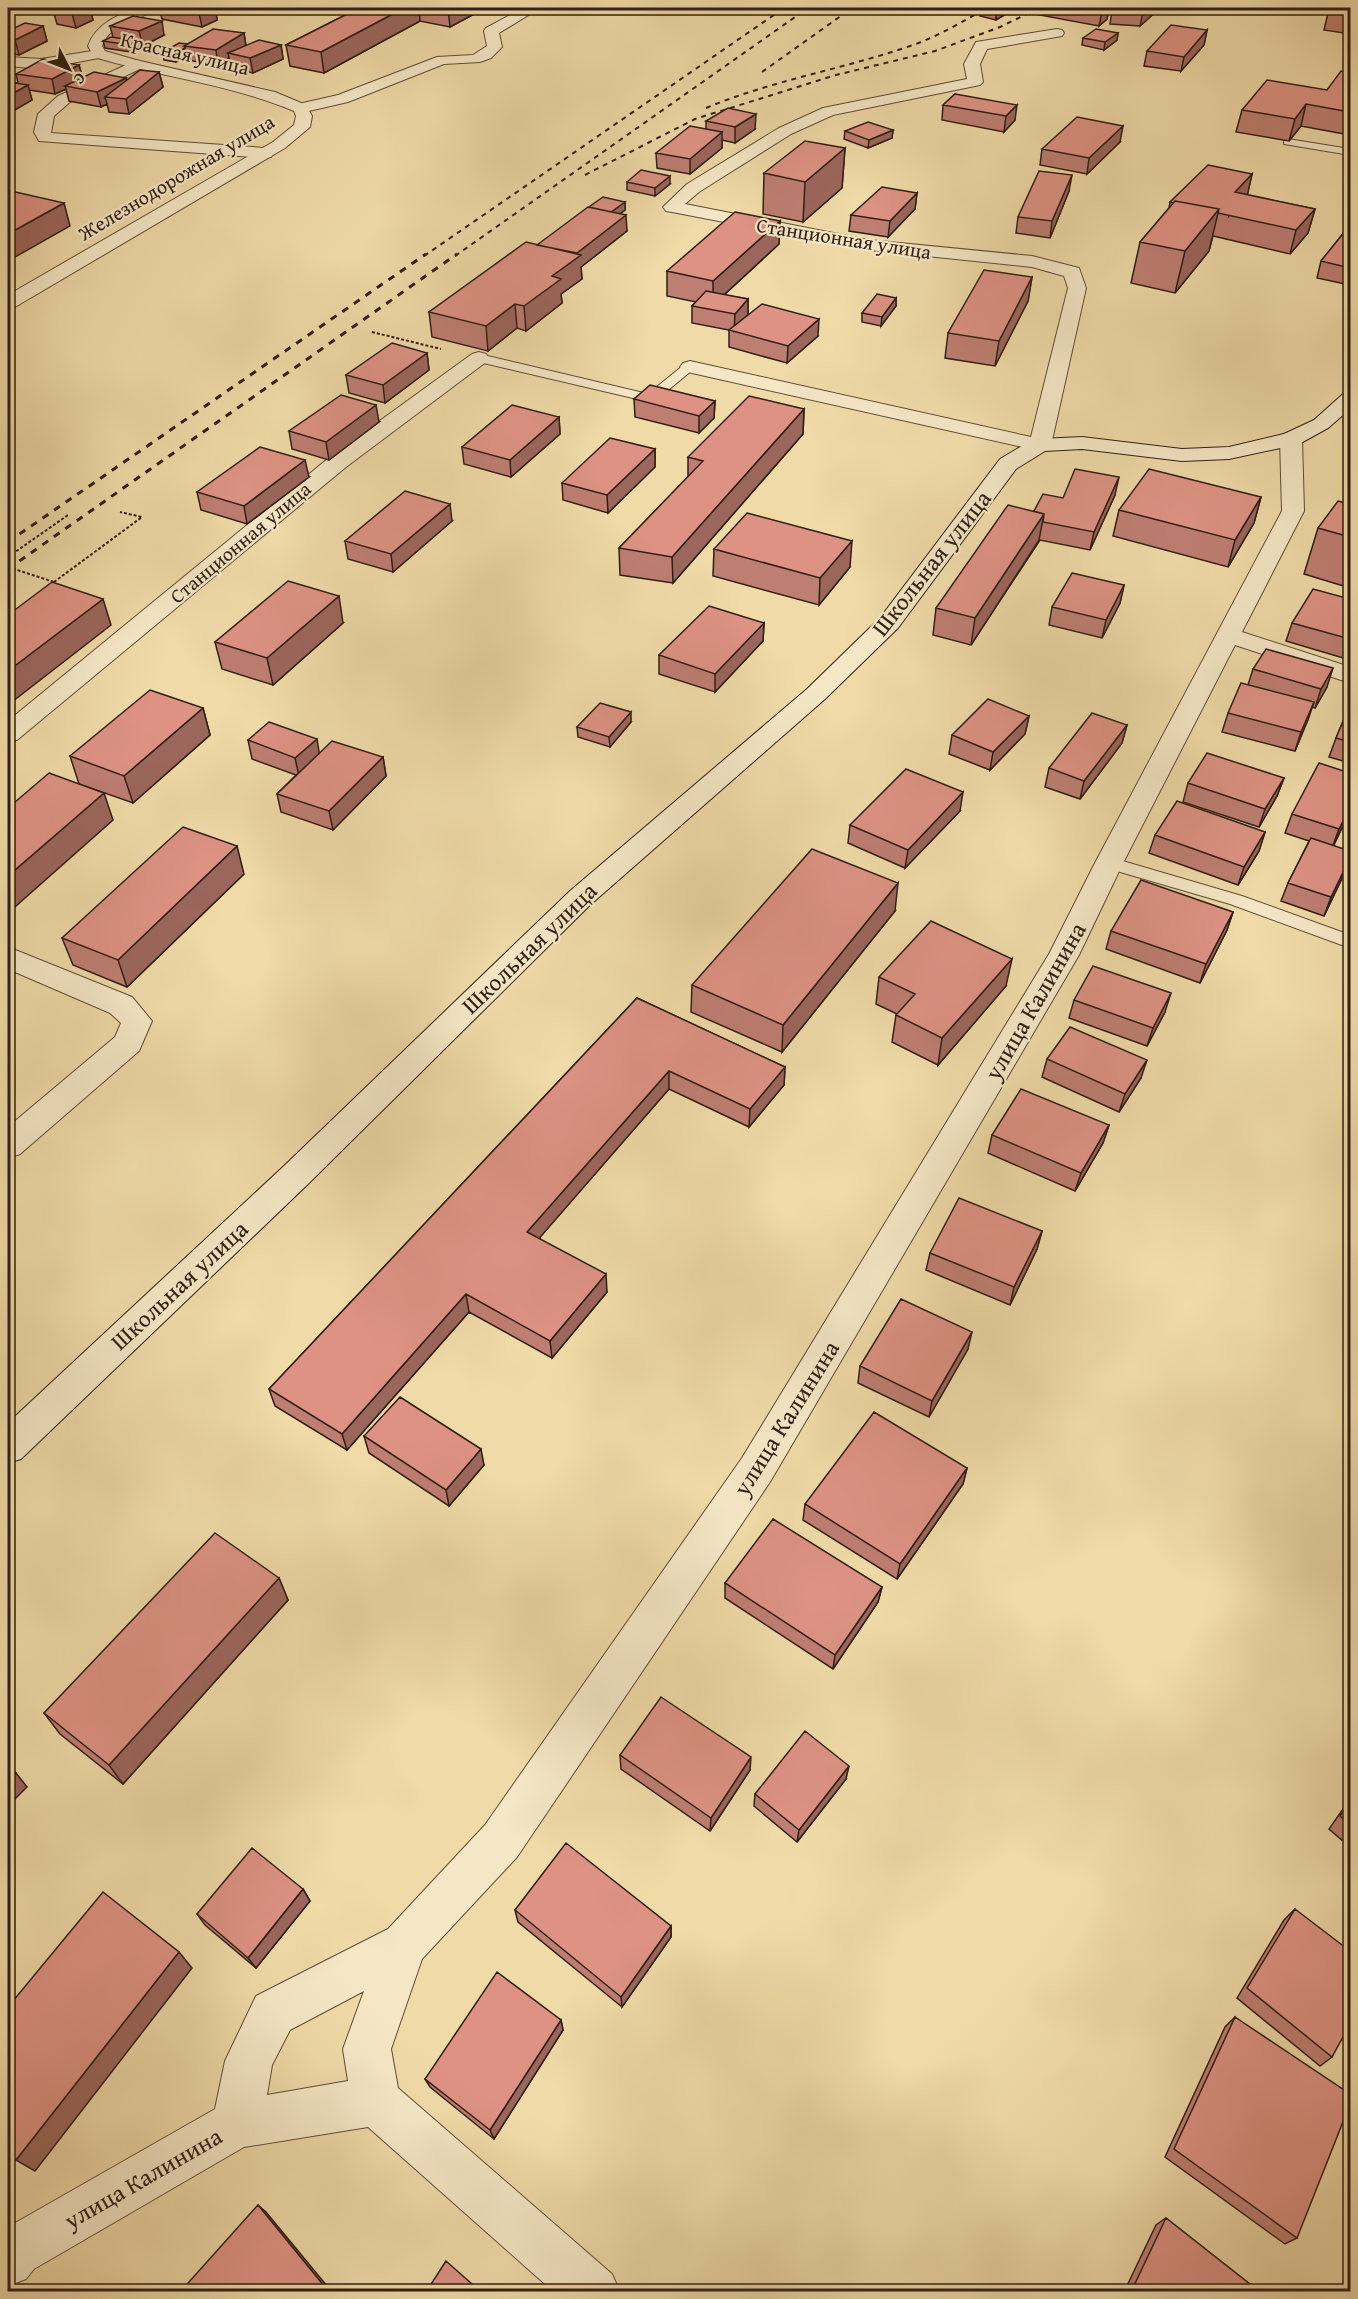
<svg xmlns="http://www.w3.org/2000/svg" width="1358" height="2299" viewBox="0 0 1358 2299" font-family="'Gentium Book Plus',serif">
<rect width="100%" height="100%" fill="#efdaa8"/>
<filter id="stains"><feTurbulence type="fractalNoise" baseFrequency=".00333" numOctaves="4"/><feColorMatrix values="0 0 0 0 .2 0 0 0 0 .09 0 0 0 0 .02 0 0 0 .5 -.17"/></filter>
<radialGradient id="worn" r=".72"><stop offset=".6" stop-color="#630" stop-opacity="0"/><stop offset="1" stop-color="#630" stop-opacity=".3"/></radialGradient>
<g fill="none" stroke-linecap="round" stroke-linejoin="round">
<defs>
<path id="service" d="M1288 139 1350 149V155L1284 144V140Z
M479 354 648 394 685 364 690 363 696 367 655 401 650 402 475 361 473 358 475 355Z
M1109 857 1242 896 1350 935V948L1230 904 1103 867 1100 863 1103 859Z"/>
<path id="minor" d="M523 8H540L499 33 502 47 491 58 480 62 444 64 348 102 300 113 292 108 294 105 338 95 437 57 473 55 487 46 484 31 486 28Z
M1057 29 1062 30 1064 33 1062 36 987 49 980 64 983 82 980 85 833 115 791 134 699 192 685 204 869 240 1032 256 1079 268 1086 288 1051 445 1048 450 1040 451 683 371 680 367 683 363 690 361 1031 437 1068 288 1064 276 1032 267 869 250 672 212 666 211 663 207 687 184 779 128 823 108 967 79 964 64 976 42Z
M99 50 106 54 104 57 41 69 8 66V57L41 59Z
M137 60 145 65 142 68 70 102 54 116 51 133 265 148 273 153 271 157 265 158 39 141 34 132 38 114 58 96Z
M479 352 486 354 489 358 486 362 346 467 17 740 8 742V721L330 457 472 354Z
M1291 433 1299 434 1302 439 1304 511 1242 632 1350 667V683L1235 645 1123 863 1079 955 770 1482 517 1857 422 1959 391 2049 398 2088 612 2274 620 2292H554L368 2127 244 2147 34 2269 26 2279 8 2286V2227L215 2109 225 2061 256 1996 388 1929 485 1825 742 1458 1049 954 1095 863 1282 511 1280 439 1283 434ZM364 1991 343 2049 348 2081 267 2095 272 2065 290 2030Z
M8 947 132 997 152 1021 139 1051 20 1154 8 1158V1127L115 1037 121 1023 110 1013 8 969Z"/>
<path id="tertiary" d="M136 8H154C139 24 111 21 102 46L105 51 136 60 275 92 306 105 312 116 310 127 285 148 15 307 8 309V295L273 142 294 125 296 116 294 111C230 84 160 77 94 57L88 46C96 24 116 16 136 8Z"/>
<path id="secondary" d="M1350 392V409L1328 428 1299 444 1229 459 1182 461 1082 449 1045 451 1016 469 898 628 825 699 590 905 308 1184 21 1459 8 1463V1423L284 1166 570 891 807 689 880 618 1000 459 1032 440 1040 439 1082 437 1182 449 1229 447 1284 434 1314 420 1343 394Z"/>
</defs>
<use href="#service" stroke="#604d39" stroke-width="2"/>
<use href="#minor" stroke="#604d39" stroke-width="2"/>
<use href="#tertiary" stroke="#604d39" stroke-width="2"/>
<use href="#secondary" stroke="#301e14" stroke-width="2"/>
<path stroke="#301e14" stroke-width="2" stroke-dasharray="3 2" stroke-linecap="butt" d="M372 332 441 349
M8 557 68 515
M54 582 142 517 120 512"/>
<use href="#service" fill="#f5e7c6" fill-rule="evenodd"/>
<use href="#minor" fill="#f5e7c6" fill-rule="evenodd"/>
<use href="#tertiary" fill="#f5e7c6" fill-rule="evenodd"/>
<use href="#secondary" fill="#f5e7c6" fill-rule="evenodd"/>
<path stroke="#301e14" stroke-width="2" stroke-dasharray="5 5" stroke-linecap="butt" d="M762 72 852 8
M706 108C773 80 844 69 913 45 939 36 963 21 987 8
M585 175 695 119 836 75 935 51 1000 27 1039 8
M424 256 784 8
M455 256 808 8"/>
<path stroke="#301e14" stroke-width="3" stroke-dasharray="7 7" stroke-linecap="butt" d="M8 542 426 254
M8 569 457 254"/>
<path stroke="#301e14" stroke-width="2" stroke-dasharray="3 2" stroke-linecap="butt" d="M8 567 54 582"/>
</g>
<path fill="#be7e72" stroke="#301e14" stroke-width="1.5" d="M59 8H90L93 20 76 28 57 24 53 10Z
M159 8H245L232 14 216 11 217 20 202 27 162 19Z
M359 8H473L474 14 450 27 420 21 324 73 290 66 286 45Z
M984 8H1012L1011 11 996 20 980 16 981 9Z
M1035 8H1109L1107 19 1099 26 1034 14Z
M1115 8H1160L1140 26 1110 24 1112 10Z
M1350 8V34L1324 30 1329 9Z
M43 26 47 41 19 55 8 53V31Z
M110 26 164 35 143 46 139 45V48L131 52 105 48 103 41 113 37Z
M1207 30 1204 45 1181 71 1144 66 1147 51Z
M244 33 246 45H281L283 59 253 73 231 68 229 58 218 65 187 60 186 56 176 62 164 60 163 52 187 44Z
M1118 33 1117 40 1104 50 1082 45 1083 38Z
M79 65 82 77 126 81 159 72 163 87 129 114 109 112 107 104 101 107 69 101 66 89 55 94 29 90 32 100 8 114V82L18 83 16 74Z
M1350 73V135L1301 126 1289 141 1236 132 1242 110 1327 90Z
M955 94 1015 120 1004 132 942 120 943 105Z
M706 121 755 129 735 143 722 140V148L690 174 657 168 656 153 706 129Z
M893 130 892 138 868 148 844 139 845 131Z
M1120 142 1087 174 1040 165 1042 149Z
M845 148 842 188 803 222 763 214 764 173Z
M1252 174 1247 195 1315 209 1308 233 1290 254 1213 236 1209 251 1175 293 1131 283 1140 242 1169 208 1170 202Z
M627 182 670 184 655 196 627 190Z
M1069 191 1050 238 1016 233 1018 217Z
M917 193 915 209 888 237 849 231 851 215Z
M625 202V210L620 214 627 231 581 267 582 279 561 294 562 303 526 331 517 328 488 351 432 337 429 312 537 245Z
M780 221 779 244 724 295 748 299V315L818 336 787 363 729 347V330L692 323V306L696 302 667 296V271Z
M1350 225V285L1317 278 1321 261Z
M1032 277 1028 301 995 366 945 358 948 333Z
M896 298V306L881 326 862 322V313Z
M427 353 429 370 385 403 349 393 346 375Z
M634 399 715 401 714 418 699 433 635 417Z
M804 409 803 434 673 583 620 575 619 548 688 477V457Z
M559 417 560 434 511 477 464 464 462 447Z
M379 422 329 460 292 449 289 431Z
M655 449V467L608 513 563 500 562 483Z
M309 477 247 524 201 510 197 492Z
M1115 495 1090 550 1040 540 971 645 933 635 936 608 1034 511 1063 498Z
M1261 497 1254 523 1228 567 1113 536 1119 510Z
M1350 504V588L1304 574 1318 528Z
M452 521 393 572 348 559 345 541Z
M714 549 850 567 819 605 713 576Z
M1124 585 1120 603 1102 638 1049 625 1052 607Z
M1350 599V660L1286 641 1292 623Z
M343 623 273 685 222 669 215 642Z
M764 623 763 641 715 692 659 674V655Z
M1253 669 1327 687 1315 708 1312 707 1295 751 1222 732 1228 713 1248 685Z
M1350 705V763L1329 757 1336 738Z
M203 708 210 735 133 803 79 784 70 756Z
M1029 716 1025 734 990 770 949 754 952 735Z
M631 722 610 747 578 737 577 727Z
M1127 725 1122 743 1080 799 1045 787 1049 768Z
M248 740 319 753 383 757 386 776 333 830 281 812 277 794 296 775 252 759Z
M1284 778 1277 796 1259 827 1183 802 1188 783Z
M960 811 905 868 848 843 850 825Z
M1350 811 1334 845 1346 870 1324 916 1281 901 1288 883 1309 841 1285 833 1292 814Z
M1265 832 1259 851 1238 885 1149 853 1155 835Z
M244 874 127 987 73 965 62 938Z
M895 911 782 1052 691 1012 692 985Z
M1233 912 1227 930 1200 983 1106 949 1111 931Z
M879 977 1006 986 938 1065 892 1042 896 1015 897 1014 876 1004Z
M637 998 785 1067 784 1085 749 1127 669 1089 539 1238 607 1292 552 1358 469 1312 347 1450 275 1406 269 1389Z
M1074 1000 1165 1012 1147 1046 1069 1018Z
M1047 1059 1141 1078 1119 1112 1042 1077Z
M1109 1125 1103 1143 1075 1191 988 1153 992 1135Z
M1042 1231 1037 1249 1010 1305 926 1270 930 1253Z
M968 1349 929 1417 858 1383 860 1366Z
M364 1436 484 1465 449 1506 369 1453Z
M967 1468 963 1484 897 1579 803 1520 805 1504Z
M279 1578 288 1600 123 1784 60 1734 44 1713Z
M725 1583 882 1587 878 1602 833 1669 725 1598Z
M620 1755 750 1770 710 1831 621 1769Z
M846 1779 797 1842 754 1806 755 1794Z
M1350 1799V1847L1329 1829Z
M303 1889 310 1901 256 1968 205 1925 197 1914Z
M1295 1909 1332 2057 1320 2066 1237 1998 1284 1920Z
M515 1910 671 1926V1937L622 2007 518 1922Z
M1235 2017 1297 2238 1285 2244 1165 2157 1225 2027Z
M561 2020 563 2030 494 2139 430 2087 425 2079Z
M1166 2218 1260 2292H1124L1156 2225Z"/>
<path fill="#9b665c" stroke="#301e14" stroke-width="1.5" d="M87 8H90L93 20 76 28 72 14Z
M210 8H215L217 20 202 27 199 13Z
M231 8H245L232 14Z
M404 8H419L420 21 324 73 321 52Z
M448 8H473L474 14 450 27Z
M1006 8H1012L1011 11 996 20V12Z
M1107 8H1109L1107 19 1099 26 1102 12Z
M1147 8H1160L1140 26 1143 12Z
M162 21 164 35 143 46 139 31Z
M43 26 47 41 19 55 15 40Z
M1207 30 1204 45 1181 71 1184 57Z
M244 33 246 48 228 53 229 58 218 65 216 50Z
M1118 33 1117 40 1104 50 1105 42Z
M138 41 139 48 131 52 130 45Z
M281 45 283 59 253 73 250 58Z
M185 48 186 56 176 62 174 54Z
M79 65 83 79 65 86 66 89 55 94 52 79Z
M159 72 163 87 129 114 126 99Z
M126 78 129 93 105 97 107 104 101 107 97 92Z
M28 85 32 100 8 114V96Z
M1306 104 1301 126 1289 141 1295 119Z
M1017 105 1015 120 1004 132 1006 116Z
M756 114 755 129 735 143V127Z
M1123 126 1120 142 1087 174 1089 158Z
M893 130 892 138 868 148 869 140Z
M722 132V148L690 174V159Z
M845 148 842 188 803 222 805 182Z
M1252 174 1247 197 1229 216 1235 192Z
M1072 175 1069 191 1050 238 1052 221Z
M670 176V184L655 196V188Z
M917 193 915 209 888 237 890 221Z
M625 202V210L611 220V212Z
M64 203 70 226 8 261V234Z
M1219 209 1209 251 1175 293 1185 251Z
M1315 209 1308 233 1290 254 1296 230Z
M626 215 627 231 581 267 582 279 561 294 562 303 526 331 524 306 552 276 577 253Z
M780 221 779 244 713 305V281Z
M1032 277 1028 301 995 366 999 341Z
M896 298V306L881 326 882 317Z
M748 299V316L734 331 735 314Z
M515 304 517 328 488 351 486 326Z
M819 319 818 336 787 363 788 346Z
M427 353 429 370 385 403 383 385Z
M715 401 714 418 699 433V416Z
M376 405 379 422 329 460 326 442Z
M804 409 803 434 673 583 672 557Z
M559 417 560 434 511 477 510 460Z
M655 449V467L608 513 607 495Z
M305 460 309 477 247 524 244 506Z
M1119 477 1115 495 1090 550 1094 532Z
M1261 497 1254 523 1228 567 1235 540Z
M450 504 452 521 393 572 391 554Z
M1044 514 1039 540 971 645 975 618Z
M852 541 850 567 819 605 820 578Z
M1124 585 1120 603 1102 638 1106 620Z
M339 596 343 623 273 685 267 658Z
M103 599 111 625 8 705V671Z
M764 623 763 641 715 692V674Z
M1333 668 1327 687 1315 708 1321 689Z
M1314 702 1308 720 1295 751 1301 732Z
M203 708 210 735 133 803 124 776Z
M631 712V722L610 747 609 737Z
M1029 716 1025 734 990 770 993 752Z
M1127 725 1122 743 1080 799 1084 781Z
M317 739 320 758 299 776 295 758Z
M383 757 386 776 333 830 329 811Z
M1284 778 1277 796 1259 827 1265 809Z
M963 792 960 811 905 868 908 850Z
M104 793 113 820 8 913V876Z
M1350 807V811L1332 848 1339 829Z
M1265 832 1259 851 1238 885 1244 867Z
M237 846 244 874 127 987 118 960Z
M1350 858 1346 870 1324 916 1331 897Z
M898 883 895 911 782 1052 783 1025Z
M1233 912 1227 930 1200 983 1206 964Z
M1012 959 1006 986 938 1065 942 1038Z
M1171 993 1165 1012 1147 1046 1153 1028Z
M1147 1060 1141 1078 1119 1112 1125 1094Z
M785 1067 784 1085 749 1127 750 1109Z
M669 1071V1089L529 1250 527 1232Z
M1109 1125 1103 1143 1075 1191 1081 1173Z
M1042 1231 1037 1249 1010 1305 1014 1287Z
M606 1274 607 1292 552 1358 550 1341Z
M466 1294 469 1312 347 1450 342 1434Z
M972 1332 968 1349 929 1417 932 1401Z
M481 1449 484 1465 449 1506 446 1490Z
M967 1468 963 1484 897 1579 900 1564Z
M279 1578 288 1600 123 1784 109 1765Z
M882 1587 878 1602 833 1669 835 1655Z
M751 1757 750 1770 710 1831 711 1818Z
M849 1766 846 1779 797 1842 799 1830Z
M16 1773 27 1787 8 1806V1782Z
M303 1889 310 1901 256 1968 248 1958Z
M671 1926V1937L622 2007 621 1997Z
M179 1952 192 1968 35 2171 16 2160Z
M561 2020 563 2030 494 2139 490 2130Z
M258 2205 266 2212 332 2292H329Z"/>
<path fill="#dd9284" stroke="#301e14" stroke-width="1.5" d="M59 8H87L72 14 53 10Z
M172 8H210L199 13Z
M359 8H404L321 52 286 45Z
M984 8H1006L996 12 981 9Z
M1079 8H1107L1102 12Z
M1115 8H1147L1143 12 1112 10Z
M1331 8H1350V12L1329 9Z
M133 16 162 21 139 31 110 26Z
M25 23 43 26 15 40 8 39V31Z
M1171 25 1207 30 1184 57 1147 51Z
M213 29 244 33 216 50 184 46Z
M1096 29 1118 33 1105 42 1083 38Z
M111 37 138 41 130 45 103 41Z
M259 40 281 45 250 58 228 53Z
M179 43 187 44 184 46 185 48 174 54 163 52Z
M43 59 79 65 52 79 16 74Z
M140 70 159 72 126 99 105 97Z
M1341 71 1350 73V112L1306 104 1295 119 1242 110 1267 80 1327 90Z
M94 72 126 78 97 92 65 86Z
M8 82 28 85 8 96Z
M955 94 1017 105 1006 116 943 105Z
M728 108 756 114 735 127 706 121Z
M1077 117 1123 126 1089 158 1042 149Z
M868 122 893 130 869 140 845 131Z
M690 126 722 132 690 159 656 153Z
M805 141 845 148 805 182 764 173Z
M1208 165 1252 174 1235 192 1315 209 1296 230 1218 213 1219 209 1175 201 1173 203 1170 202Z
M641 170 670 176 655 188 627 182Z
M1039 171 1072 175 1052 221 1018 217Z
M882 187 917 193 890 221 851 215Z
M11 191 64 203 8 234V193Z
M603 197 625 202 611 212 589 207Z
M1175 201 1219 209 1185 251 1140 242Z
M588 207 626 215 577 253 537 245Z
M735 212 780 221 713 281 667 271Z
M1350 225V268L1321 261Z
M526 242 581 255 552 276 561 279 524 306 515 304 486 326 429 312Z
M984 270 1032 277 999 341 948 333Z
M706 291 748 299 735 314 692 306Z
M877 294 896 298 882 317 862 313Z
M762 304 819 319 788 346 729 330Z
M392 343 427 353 383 385 346 375Z
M650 385 715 401 699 416 634 399Z
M341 395 376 405 326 442 289 431Z
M749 396 804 409 672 557 619 548 703 461 688 457Z
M512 405 559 417 510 460 462 447Z
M610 438 655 449 607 495 562 483Z
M260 447 305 460 244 506 197 492Z
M1075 469 1119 477 1094 532 1043 522 1044 514 1034 511 1043 494 1063 498Z
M1149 469 1261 497 1235 540 1119 510Z
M405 491 450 504 391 554 345 541Z
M1338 501 1350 504V537L1318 528Z
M1008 505 1044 514 975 618 936 608Z
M747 513 852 541 820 578 714 549Z
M1072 573 1124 585 1106 620 1052 607Z
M288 581 339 596 267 658 215 642Z
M52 582 103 599 8 671V615Z
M1313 589 1350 599V639L1292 623Z
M709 606 764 623 715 674 659 655Z
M1266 649 1333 668 1321 689 1253 669Z
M1241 683 1314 702 1301 732 1228 713Z
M150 690 203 708 124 776 70 756Z
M988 699 1029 716 993 752 952 735Z
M600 703 631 712 609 737 577 727Z
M1350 705V742L1336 738Z
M1092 713 1127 725 1084 781 1049 768Z
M269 722 317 739 295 758 248 740Z
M332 741 383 757 329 811 277 794Z
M1207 753 1284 778 1265 809 1188 783Z
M1319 763 1350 773V807L1339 829 1292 814Z
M906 769 963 792 908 850 850 825Z
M49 773 104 793 8 876V808Z
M1177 801 1265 832 1244 867 1155 835Z
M183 827 237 846 118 960 62 938Z
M1311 838 1350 851V858L1331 897 1288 883Z
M812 849 898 883 783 1025 692 985Z
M1141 880 1233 912 1206 964 1111 931Z
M931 921 1012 959 942 1038 896 1015 915 994 879 977Z
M1093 966 1171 993 1153 1028 1074 1000Z
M637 998 785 1067 750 1109 669 1071 527 1232 606 1274 550 1341 466 1294 342 1434 269 1389Z
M1070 1027 1147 1060 1125 1094 1047 1059Z
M1021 1089 1109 1125 1081 1173 992 1135Z
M959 1198 1042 1231 1014 1287 930 1253Z
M901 1299 972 1332 932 1401 860 1366Z
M400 1397 481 1449 446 1490 364 1436Z
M874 1412 967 1468 900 1564 805 1504Z
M773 1519 882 1587 835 1655 725 1583Z
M215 1533 279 1578 109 1765 44 1713Z
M661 1697 751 1757 711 1818 620 1755Z
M805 1731 849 1766 799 1830 755 1794Z
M8 1765 16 1773 8 1782Z
M1350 1802V1825L1340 1816Z
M566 1843 671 1926 621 1997 515 1910Z
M252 1848 303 1889 248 1958 197 1914Z
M103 1892 179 1952 16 2160 8 2152V2007Z
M1295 1909 1350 1951V2024L1332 2057 1247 1988Z
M497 1972 561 2020 490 2130 425 2079Z
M1235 2017 1350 2094V2104L1297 2238 1174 2149Z
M258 2205 329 2292H180Z
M1166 2218 1260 2292H1131Z
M446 2261 481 2292H426Z"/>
<g text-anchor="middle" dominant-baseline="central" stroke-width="4.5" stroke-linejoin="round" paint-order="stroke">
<g font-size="20" fill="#301e14" stroke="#f5e7c6">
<text transform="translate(185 53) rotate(13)">Красная улица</text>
<text transform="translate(176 177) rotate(-31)">Железнодорожная улица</text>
<text transform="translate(844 238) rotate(9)">Станционная улица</text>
<text transform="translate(240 542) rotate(-40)">Станционная улица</text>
</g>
<g font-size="24" fill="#301e14" stroke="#f5e7c6">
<text transform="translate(931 563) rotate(-52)">Школьная улица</text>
<text transform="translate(529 948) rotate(-44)">Школьная улица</text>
<text transform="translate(1035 1001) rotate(-60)">улица Калинина</text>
<text transform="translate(179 1285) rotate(-43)">Школьная улица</text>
<text transform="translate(786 1418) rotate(-58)">улица Калинина</text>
<text transform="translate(143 2178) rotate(-30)">улица Калинина</text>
</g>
</g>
<rect width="1358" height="2299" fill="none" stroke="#efdaa8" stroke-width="30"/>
<rect x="9" y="9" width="1340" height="2281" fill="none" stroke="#301e14" stroke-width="3"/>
<rect x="15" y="15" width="1328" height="2269" fill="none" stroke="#301e14" stroke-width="1.5"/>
<g transform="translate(69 69) rotate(132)" stroke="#f5e7c6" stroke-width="4.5" paint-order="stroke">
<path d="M0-4.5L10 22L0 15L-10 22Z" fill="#301e14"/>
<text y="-9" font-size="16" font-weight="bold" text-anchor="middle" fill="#301e14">С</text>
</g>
<rect width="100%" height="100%" filter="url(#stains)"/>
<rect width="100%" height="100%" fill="url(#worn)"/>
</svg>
